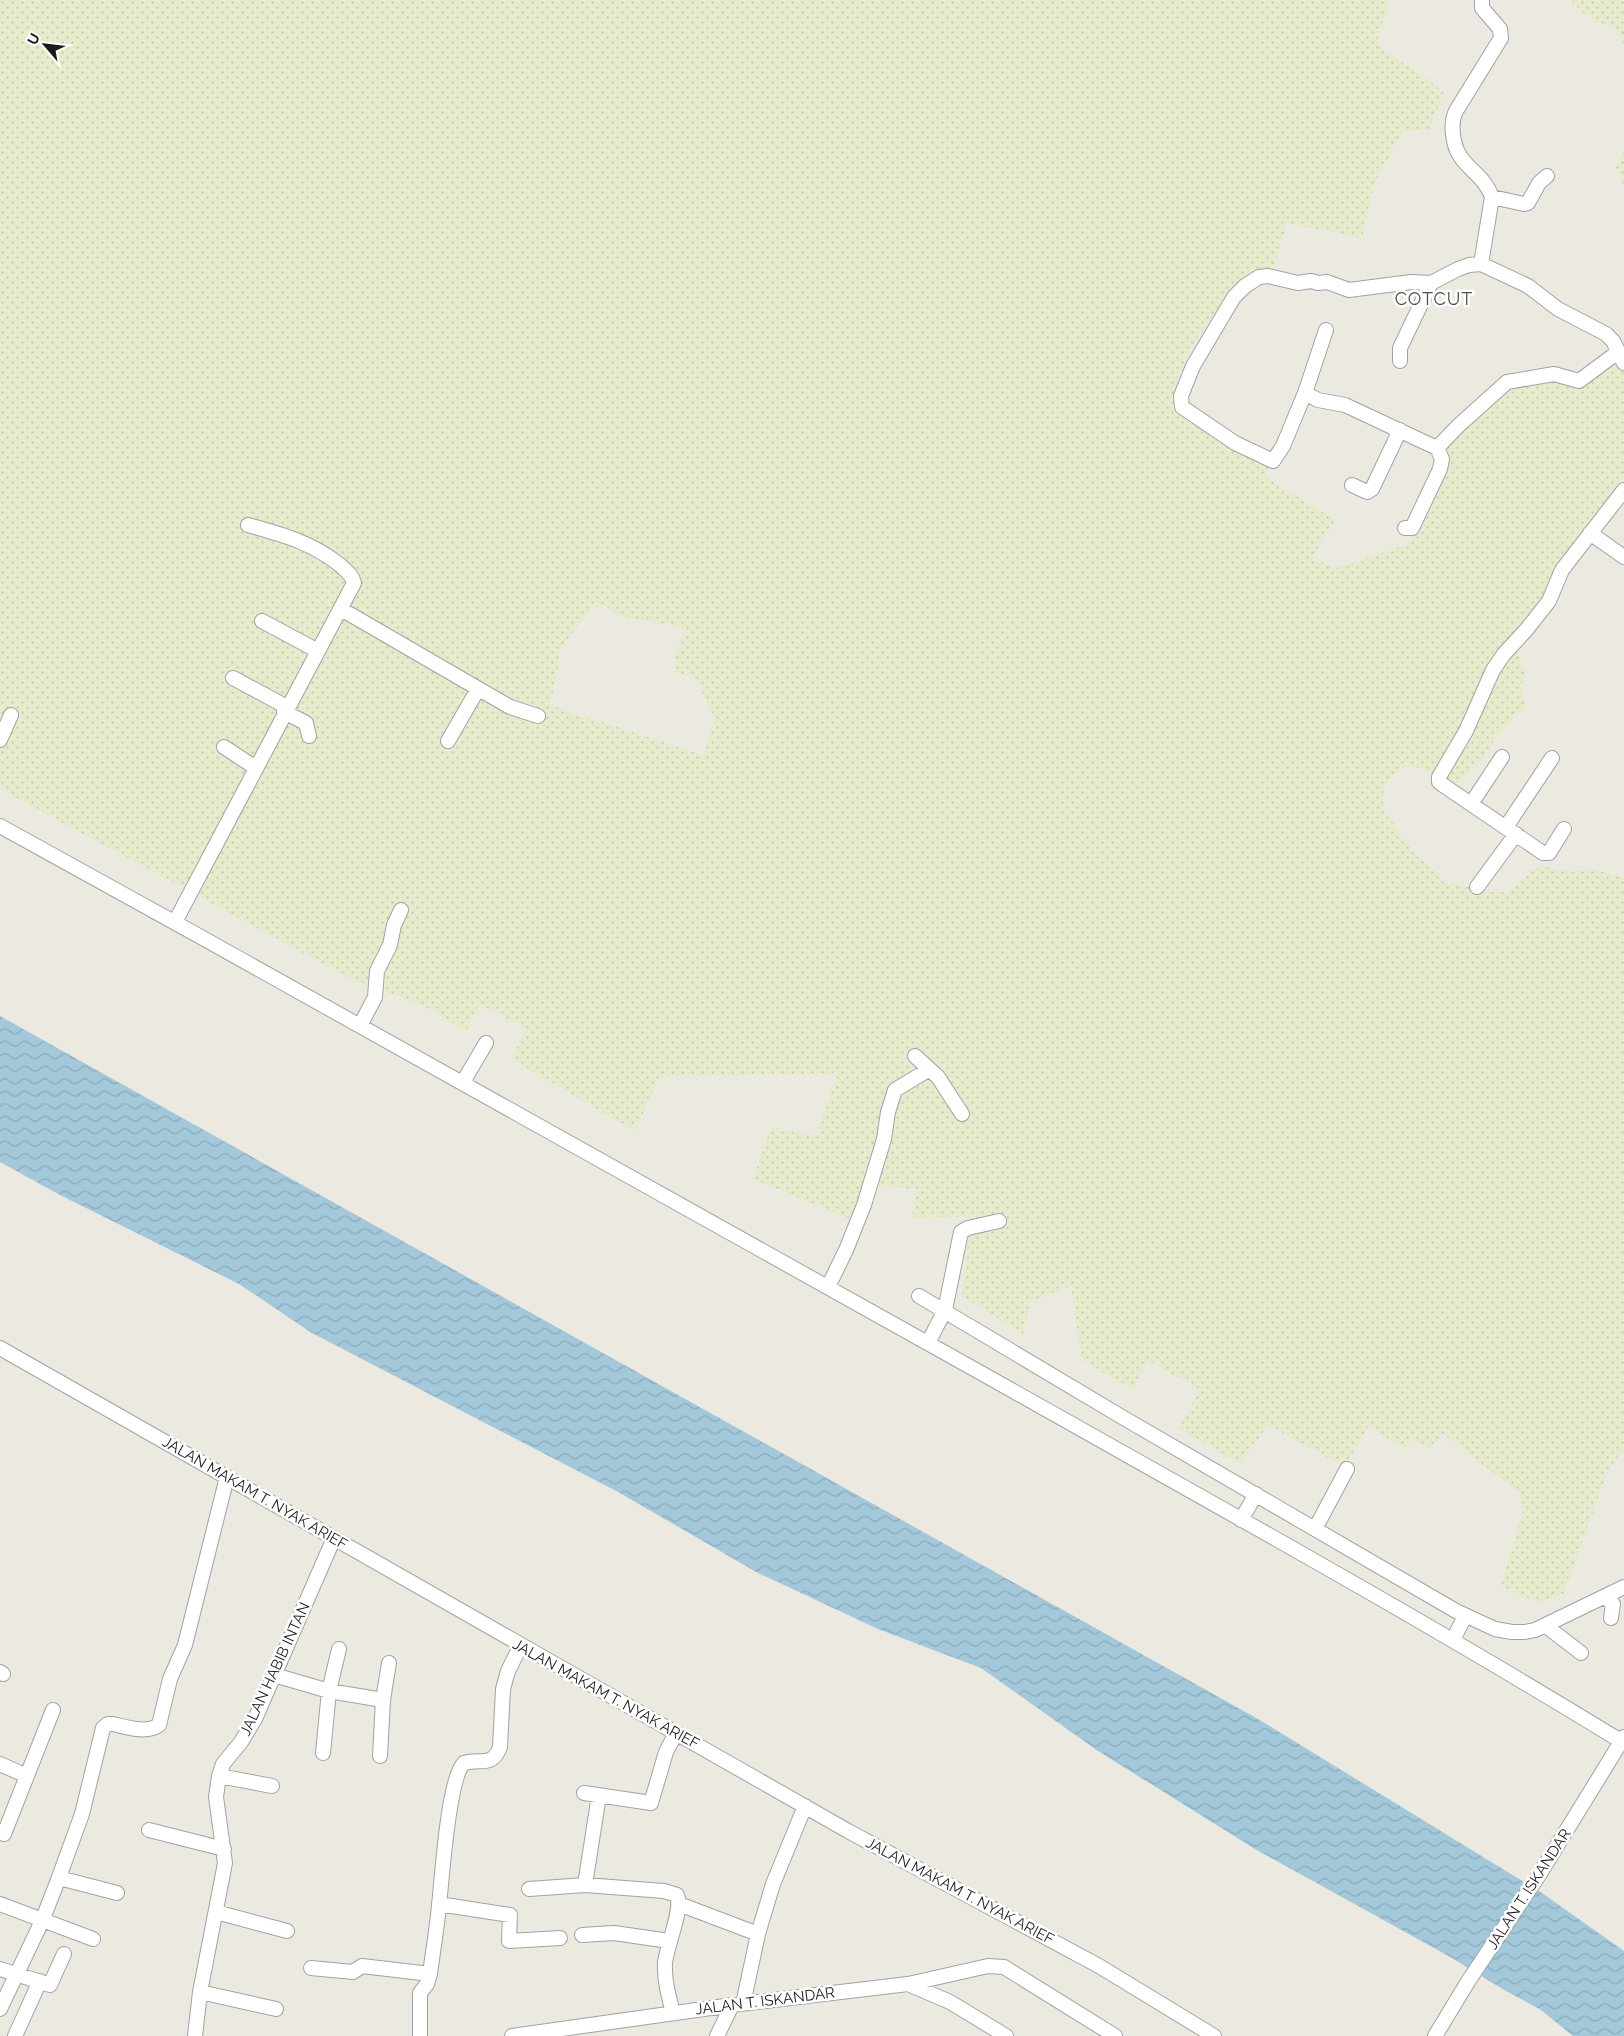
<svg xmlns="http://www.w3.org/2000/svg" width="1624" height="2036" viewBox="0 0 1624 2036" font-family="Raleway,sans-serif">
<defs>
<pattern id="farmland-dots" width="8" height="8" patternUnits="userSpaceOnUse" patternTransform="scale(1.25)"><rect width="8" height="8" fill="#e6ebcc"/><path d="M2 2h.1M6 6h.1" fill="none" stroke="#c5c9af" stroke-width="1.8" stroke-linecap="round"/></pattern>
<pattern id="water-waves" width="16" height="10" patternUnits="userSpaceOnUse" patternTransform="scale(1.25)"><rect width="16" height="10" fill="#a2c8d9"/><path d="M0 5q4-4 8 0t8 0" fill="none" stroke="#8babba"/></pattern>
</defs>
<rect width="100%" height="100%" fill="#ece9e1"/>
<path fill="url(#farmland-dots)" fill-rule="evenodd" d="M0 0H1387V8L1378 36 1380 47 1391 56 1420 72 1444 93 1429 129 1403 131 1374 184 1362 238 1287 223 1274 268 1245 276 1230 290 1192 346 1176 381 1174 398 1180 406 1273 460 1264 476 1334 519V522L1313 556 1334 569 1408 544 1427 511 1449 455 1443 444 1505 377 1577 380 1601 357 1624 343V476L1567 551 1549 580 1550 587 1530 614 1511 636 1525 674 1521 688 1525 706 1499 733 1480 762 1460 781 1449 783 1416 767H1405L1387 781 1383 794V809L1412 851 1448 884 1455 883 1492 892H1509L1531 871 1542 866 1567 872 1592 869 1624 878V1450L1608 1470 1564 1593 1538 1603 1501 1586 1524 1507 1518 1492 1442 1433 1431 1449 1414 1439 1404 1449 1368 1427 1345 1467 1268 1425 1240 1464 1178 1428 1200 1390 1148 1360 1133 1389 1082 1361 1071 1286 1031 1302 1023 1334 962 1296 971 1217H912L916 1190 876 1184 860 1223 753 1179 771 1127 815 1136 838 1073 659 1077 635 1131 511 1059 527 1029 479 1004 466 1031 424 1006 350 978 0 789ZM605 605 616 615 681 627 686 634 674 655 677 673 694 677 715 718 703 755 602 722 570 713 550 704 555 685 561 648 592 608Z
M1570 0H1624V46L1615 27 1603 24 1584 14Z
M1624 151V186L1615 167Z"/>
<path fill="url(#water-waves)" d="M0 1016 1258 1719 1542 1893 1624 1951V2036H1573L1541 2010 1501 1988 1452 1958 1255 1849 1098 1751 981 1668 878 1629 758 1573 618 1492 312 1333 239 1284 60 1195 0 1162Z"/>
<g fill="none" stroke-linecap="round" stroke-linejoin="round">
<defs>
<path id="minor" d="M1482 0V8L1500 29 1501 38 1456 111C1452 119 1452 126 1453 134 1456 168 1482 169 1492 197L1481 264 1528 286 1558 309 1606 334 1613 341 1624 363
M1492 197 1524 204 1528 203 1539 183 1547 176
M1326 330 1305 393 1283 446 1273 461 1235 443 1182 407 1181 396 1193 366 1234 297 1245 286 1259 277 1268 276 1298 283 1311 281 1318 283 1327 282 1349 290 1411 282 1431 283 1458 269 1469 265 1481 264
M1400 361V348L1431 283
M1305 393 1318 400 1345 405 1437 448 1458 426 1507 382 1554 374 1579 381 1618 352
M1352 485 1367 492 1372 489 1400 430
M1405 528H1412L1440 469 1442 459 1437 448
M1590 533 1624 557
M341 609 510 707 538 716
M262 621 318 651
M233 678 287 707
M284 712 306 723 309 736
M0 740 11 715
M448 741 478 689
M224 747 256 768
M1471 804 1502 757
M0 826C334 1010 667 1196 999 1383 1208 1501 1419 1617 1624 1743
M1506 827 1552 758
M1564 829 1549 853H1543L1443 785 1439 782V777L1466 731 1493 670 1504 654 1527 629 1549 601 1562 570 1624 490
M1477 887 1516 834
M175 922 354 583C352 574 346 571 340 565 311 542 283 535 248 525
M360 1026 375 997 377 971 390 945 394 925 401 910
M915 1056 938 1077 962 1114
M463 1082 486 1043
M828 1287 846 1250 864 1205 884 1139 888 1112 895 1090 928 1070
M919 1296 1122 1417 1456 1611 1495 1629 1512 1632H1525L1535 1630 1624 1587
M928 1343 945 1310 961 1232 968 1228 999 1221
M0 1348 848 1831 1099 1966 1214 2036
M1241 1520 1256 1494
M1315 1529 1347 1469
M1605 1597 1613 1604 1611 1618
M1546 1626 1581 1653
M1453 1640 1465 1616
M0 1672 3 1674
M274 1675 329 1691 383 1700
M323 1753 329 1691 339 1649
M380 1756 383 1700 389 1663
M0 1764 27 1776
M219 1776 272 1786
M584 1793 651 1803 666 1752 676 1733
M599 1795 585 1885 664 1891 677 1895C683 1910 667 1944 665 1963 664 1980 669 1997 673 2013
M149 1830 224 1849
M4 1834 53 1710
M59 1878 117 1893
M529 1889 585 1885
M0 1904 93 1939
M439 1904 510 1915 509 1941 560 1938
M679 1904 758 1934
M216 1912 287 1931
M582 1935 614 1933 669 1941
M311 1968 353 1972 362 1966 430 1974
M0 1969 50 1985 64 1954
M908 1984 988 1966 1004 1967 1115 2036
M200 1992 276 2009
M743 2004 758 1934 773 1884 805 1806
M0 2009 42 1921 58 1880 82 1814 103 1728 108 1724H113C127 1727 146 1734 159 1725L170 1679 185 1645 227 1477
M15 2036 40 1981
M195 2036 200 1992 225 1863 216 1797 219 1776 223 1764 241 1742 255 1719 334 1538
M420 2036V1993L427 1984 430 1974C433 1951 437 1928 439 1905 442 1880 448 1778 464 1763 481 1758 492 1768 500 1747L503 1689 508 1671 521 1645
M512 2036 732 2005 908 1984 950 2002 1006 2036
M717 2036 732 2005
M1435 2036 1469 1980 1539 1875 1624 1737"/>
</defs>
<use href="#minor" stroke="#a2a2a2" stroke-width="16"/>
<use href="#minor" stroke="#fff" stroke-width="14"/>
</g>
<g text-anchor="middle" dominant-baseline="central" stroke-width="5" stroke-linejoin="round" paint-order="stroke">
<g font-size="15" fill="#1b1b1b" stroke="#fff">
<text transform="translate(255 1493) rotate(30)">JALAN MAKAM T. NYAK ARIEF</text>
<text transform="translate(275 1669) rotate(-65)">JALAN HABIB INTAN</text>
<text transform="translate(606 1694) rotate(29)">JALAN MAKAM T. NYAK ARIEF</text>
<text transform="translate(1529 1889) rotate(-57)">JALAN T. ISKANDAR</text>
<text transform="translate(960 1891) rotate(28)">JALAN MAKAM T. NYAK ARIEF</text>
<text transform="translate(765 2001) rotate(-7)">JALAN T. ISKANDAR</text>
</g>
<g font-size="18" letter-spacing="1" fill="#4e4e4e" stroke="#fff">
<text x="1434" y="298">COTCUT</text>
</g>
</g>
<g transform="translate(45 45) rotate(298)" stroke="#ffffff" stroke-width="4" paint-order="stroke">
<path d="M0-4L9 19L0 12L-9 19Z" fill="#1b1b1b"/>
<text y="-8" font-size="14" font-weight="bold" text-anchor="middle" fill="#1b1b1b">U</text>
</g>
</svg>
